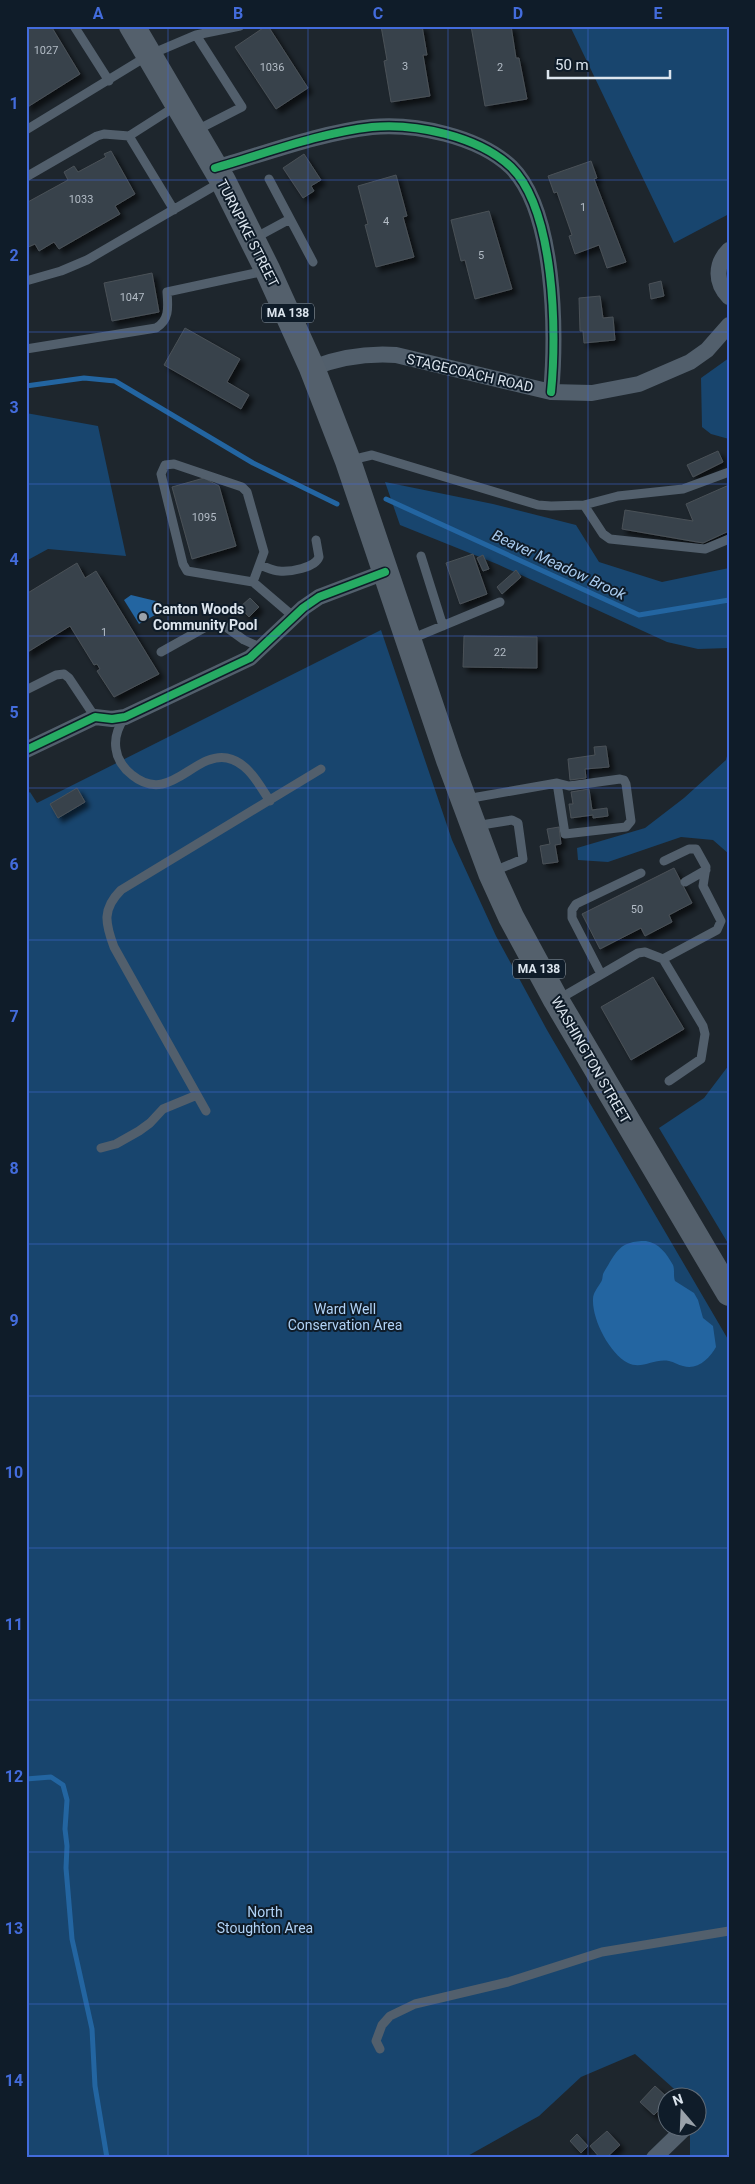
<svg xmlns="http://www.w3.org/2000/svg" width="755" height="2184" viewBox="0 0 755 2184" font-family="Roboto,sans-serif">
<defs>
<filter id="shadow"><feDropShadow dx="4.5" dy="4.5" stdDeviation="2.5" flood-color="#0009"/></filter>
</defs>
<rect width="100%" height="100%" fill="#1e262d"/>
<path fill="#18456e" d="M570 26H729V214L674 243Z
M729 358V439L711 434 702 427 701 378Z
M26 413 98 426 126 556 48 549 26 561Z
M385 482 493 504 576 525 599 562 662 582 729 568V648L698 649 667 642 497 564 400 525Z
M381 630 452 840 496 936 547 1030 729 1341V2158H690V2127L698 2126V2096H682L635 2054 581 2077 539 2116 464 2158H26V795L30 792 37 803Z
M729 748V854L713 840 681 837 608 862 578 860 577 848 645 828 684 798 726 760Z
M729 1065V1245L659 1128 704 1098Z"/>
<path fill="#2365a1" d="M131 595 160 602 164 610 139 624 124 600Z
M646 1241C659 1243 667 1254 673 1265 675 1270 673 1276 675 1281L694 1293 698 1300 703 1318 713 1326 716 1347C710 1358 697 1371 683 1366 678 1365 674 1362 669 1361 654 1358 642 1370 628 1363 609 1353 592 1319 593 1299 593 1293 598 1287 601 1282 603 1280 602 1275 604 1272 617 1251 619 1241 646 1241Z"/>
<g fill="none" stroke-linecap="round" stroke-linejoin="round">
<path stroke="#2365a1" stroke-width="5" d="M26 386 84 378 115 381 253 463 337 504
M386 499 639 615 729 600
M26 1779 51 1777 63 1785 67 1800 65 1829 67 1846 66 1868 72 1939 92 2029 95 2086 107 2158"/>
</g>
<path fill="#38424c" stroke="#4a5157" filter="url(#shadow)" d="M26 26H51L80 74 26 108Z
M266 26H268L308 88 276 109 235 47Z
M381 26H422L427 55H423L430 96 391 102 384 61 387 60Z
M471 26H511L516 58H519L527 99 485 106Z
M111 151 135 194 115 206 120 214 59 249 54 242 39 251 35 244 26 248V203L68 180 64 172 74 166 78 172 106 157 104 154Z
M304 154 321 180 311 186 314 191 303 198 283 168Z
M591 161 597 178 594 179 626 262 607 268 599 245 575 254 569 236 572 235 557 192 554 193 548 176Z
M396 175 407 216 403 217 414 257 376 267 365 225 368 224 358 186Z
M489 211 512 289 475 299 465 260 461 261 451 220Z
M152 273 159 312 112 321 104 283Z
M661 281 664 296 651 299 649 284Z
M600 296 603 318 613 317 615 340 584 343 583 331H580L579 298Z
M185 328 240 359 227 382 249 395 241 409 164 365Z
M718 451 723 462 693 477 687 465Z
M204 478 219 486 236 546 192 559 172 487Z
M729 485V531L703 543 622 529 625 510 693 521 686 504Z
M473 554 487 594 460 604 446 563Z
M483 555 489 569 483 571 477 558Z
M77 563 85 578 96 571 159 674 114 697 97 671 100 669 97 664 94 665 70 626 26 653V594Z
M516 570 521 577 502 594 497 587Z
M250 598 259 607 249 617 240 607Z
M464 636 537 637V668L463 667Z
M606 746 609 767 585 769 586 778 570 780 568 759 595 755 594 747Z
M77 788 85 802 58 818 50 804Z
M589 789 592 810 607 808 608 816 593 818V815L571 818 569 804H573L571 792Z
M559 827 561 844 555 845 558 862 543 864 540 846 550 844 547 829Z
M674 868 692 903 669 915 672 922 645 936 641 928 600 949 582 914Z
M653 977 684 1029 631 1060 601 1007Z
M655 2086 668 2098V2101L654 2115 640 2102Z
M607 2131 620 2145 606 2158H600L590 2146Z
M577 2134 588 2146 581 2153 570 2141Z"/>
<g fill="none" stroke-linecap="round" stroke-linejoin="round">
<path stroke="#525f6c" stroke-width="9" d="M74 26 109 81
M196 35 240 26
M26 130 149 55 196 35 242 107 197 130
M129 136 174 210
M26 177 97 136 104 134 129 136 176 106
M269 179 313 262
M253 239 290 219
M26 281 61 271 87 260 221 182
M26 349 156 328C170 320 168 306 167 292L265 271
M351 460 372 455 538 505 551 506 584 505
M729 472 683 489 618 496 584 505 603 534 610 539 705 549 729 539
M421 556 443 626
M260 565C266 567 273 571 279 571 290 572 315 568 319 557L316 540
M253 582 264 552 247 492 242 487 174 464 165 465 161 474 183 564 187 571 253 582 294 617
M411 639 500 602
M161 652 204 628 215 625 226 627 244 640 262 648
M26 690 56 675 64 674 69 678 95 717
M125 717C118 727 114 737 116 749 117 759 124 769 132 775 170 806 193 752 227 758 248 762 259 785 270 801
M466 799 557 783 569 786 620 779 624 780 626 784 631 821 626 827 565 834 557 783
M475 826 512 820 518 823 523 859 492 872
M685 882 706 870
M663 959 717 930 721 921 703 886 706 867 696 849H689L664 861
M601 974 572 918V910L576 904 641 873
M559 999 638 953 645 952 663 959 703 1026 705 1034 701 1059 669 1081
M206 1111 114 947C105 923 102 909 121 890L321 769
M101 1148 116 1144 139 1131 150 1123 163 1109 197 1095
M380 2049 376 2041 382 2025 390 2016 415 2004 508 1982 602 1952 729 1931"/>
<path stroke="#525f6c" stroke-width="16" d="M215 168C267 153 319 133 372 127 415 123 478 136 511 167 555 210 557 333 551 392
M729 250C715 264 715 283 729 297
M312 368C340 357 366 353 396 355L551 392 592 393 639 384 690 362 707 350 729 325
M26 750 95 717 112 719 125 717 250 658 303 608 319 597 385 572
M654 2158 687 2126"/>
<path stroke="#54606c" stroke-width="26" d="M132 26 223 181 268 271 312 368 348 461 449 760 491 873 511 917 556 1000 729 1293"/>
<defs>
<path id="cycleway" d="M215 168C267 153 319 133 372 127 415 123 478 136 511 167 555 210 557 333 551 392
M26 750 95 717 112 719 125 717 250 658 303 608 319 597 385 572"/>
</defs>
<use href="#cycleway" stroke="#0f1c29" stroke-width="11"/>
<use href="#cycleway" stroke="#26ab63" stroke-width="8"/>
</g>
<path fill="none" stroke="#436cdc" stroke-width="1" stroke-opacity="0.55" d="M168 26V2158M308 26V2158M448 26V2158M588 26V2158M26 180H729M26 332H729M26 484H729M26 636H729M26 788H729M26 940H729M26 1092H729M26 1244H729M26 1396H729M26 1548H729M26 1700H729M26 1852H729M26 2004H729"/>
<circle fill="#9aa2aa" stroke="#0f1c29" stroke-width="2" cx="143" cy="617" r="5"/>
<g text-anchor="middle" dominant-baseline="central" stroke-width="4" stroke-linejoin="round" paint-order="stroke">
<g font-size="11" fill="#b3bcc6">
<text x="46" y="50">1027</text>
<text x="405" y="66">3</text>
<text x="272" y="67">1036</text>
<text x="500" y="67">2</text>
<text x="81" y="199">1033</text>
<text x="583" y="207">1</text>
<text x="386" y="221">4</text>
<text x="481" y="255">5</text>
<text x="132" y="297">1047</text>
<text x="204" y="517">1095</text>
<text x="104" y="632">1</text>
<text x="500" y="652">22</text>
<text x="637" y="909">50</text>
</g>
<g fill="#0f1c29" stroke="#9ea9b3" stroke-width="1">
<rect x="262" y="303.5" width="52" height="19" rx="4"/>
<rect x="513" y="959.5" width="52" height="19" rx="4"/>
</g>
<g font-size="12" font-weight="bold" fill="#dce5ee">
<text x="288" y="313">MA 138</text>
<text x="539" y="969">MA 138</text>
</g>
<g font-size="14" fill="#dce5ee" stroke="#0f1c29">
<text transform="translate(248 233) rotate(63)">TURNPIKE STREET</text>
<text transform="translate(470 373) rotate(13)">STAGECOACH ROAD</text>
<text transform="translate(591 1060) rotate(60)">WASHINGTON STREET</text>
</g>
<g font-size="14" font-weight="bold" fill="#dce5ee" stroke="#0f1c29" text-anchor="start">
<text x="153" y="609">Canton Woods<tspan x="153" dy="16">Community Pool</tspan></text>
</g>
<g font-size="14" fill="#b0d2f6" stroke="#0f1c29">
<text x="345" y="1309">Ward Well<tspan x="345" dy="16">Conservation Area</tspan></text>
<text x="265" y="1912">North<tspan x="265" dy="16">Stoughton Area</tspan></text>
</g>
<g font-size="15" font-style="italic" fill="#abcdf0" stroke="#0f1c29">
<text transform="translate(559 565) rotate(25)">Beaver Meadow Brook</text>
</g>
</g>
<rect width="755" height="2184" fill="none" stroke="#0f1c29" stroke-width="55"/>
<g transform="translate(682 2112) rotate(341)"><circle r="24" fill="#0f1c29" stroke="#616c78"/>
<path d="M0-4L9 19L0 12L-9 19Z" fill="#9aa2aa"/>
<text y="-8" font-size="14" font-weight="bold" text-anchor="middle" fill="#dce5ee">N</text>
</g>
<path d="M548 70v8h122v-8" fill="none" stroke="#dce5ee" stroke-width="2.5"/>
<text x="555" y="70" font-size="15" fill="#dce5ee" stroke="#0f1c29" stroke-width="4" paint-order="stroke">50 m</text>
<rect x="28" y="28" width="700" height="2128" fill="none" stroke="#436cdc" stroke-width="2"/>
<g font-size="16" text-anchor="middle" font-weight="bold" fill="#436cdc">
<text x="98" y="19">A</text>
<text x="238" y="19">B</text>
<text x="378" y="19">C</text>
<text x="518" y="19">D</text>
<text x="658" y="19">E</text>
<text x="14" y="109">1</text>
<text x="14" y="261">2</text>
<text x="14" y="413">3</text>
<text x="14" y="565">4</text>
<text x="14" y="718">5</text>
<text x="14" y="870">6</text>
<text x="14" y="1022">7</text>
<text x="14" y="1174">8</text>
<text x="14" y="1326">9</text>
<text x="14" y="1478">10</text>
<text x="14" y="1630">11</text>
<text x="14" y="1782">12</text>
<text x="14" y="1934">13</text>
<text x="14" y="2086">14</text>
</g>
</svg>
